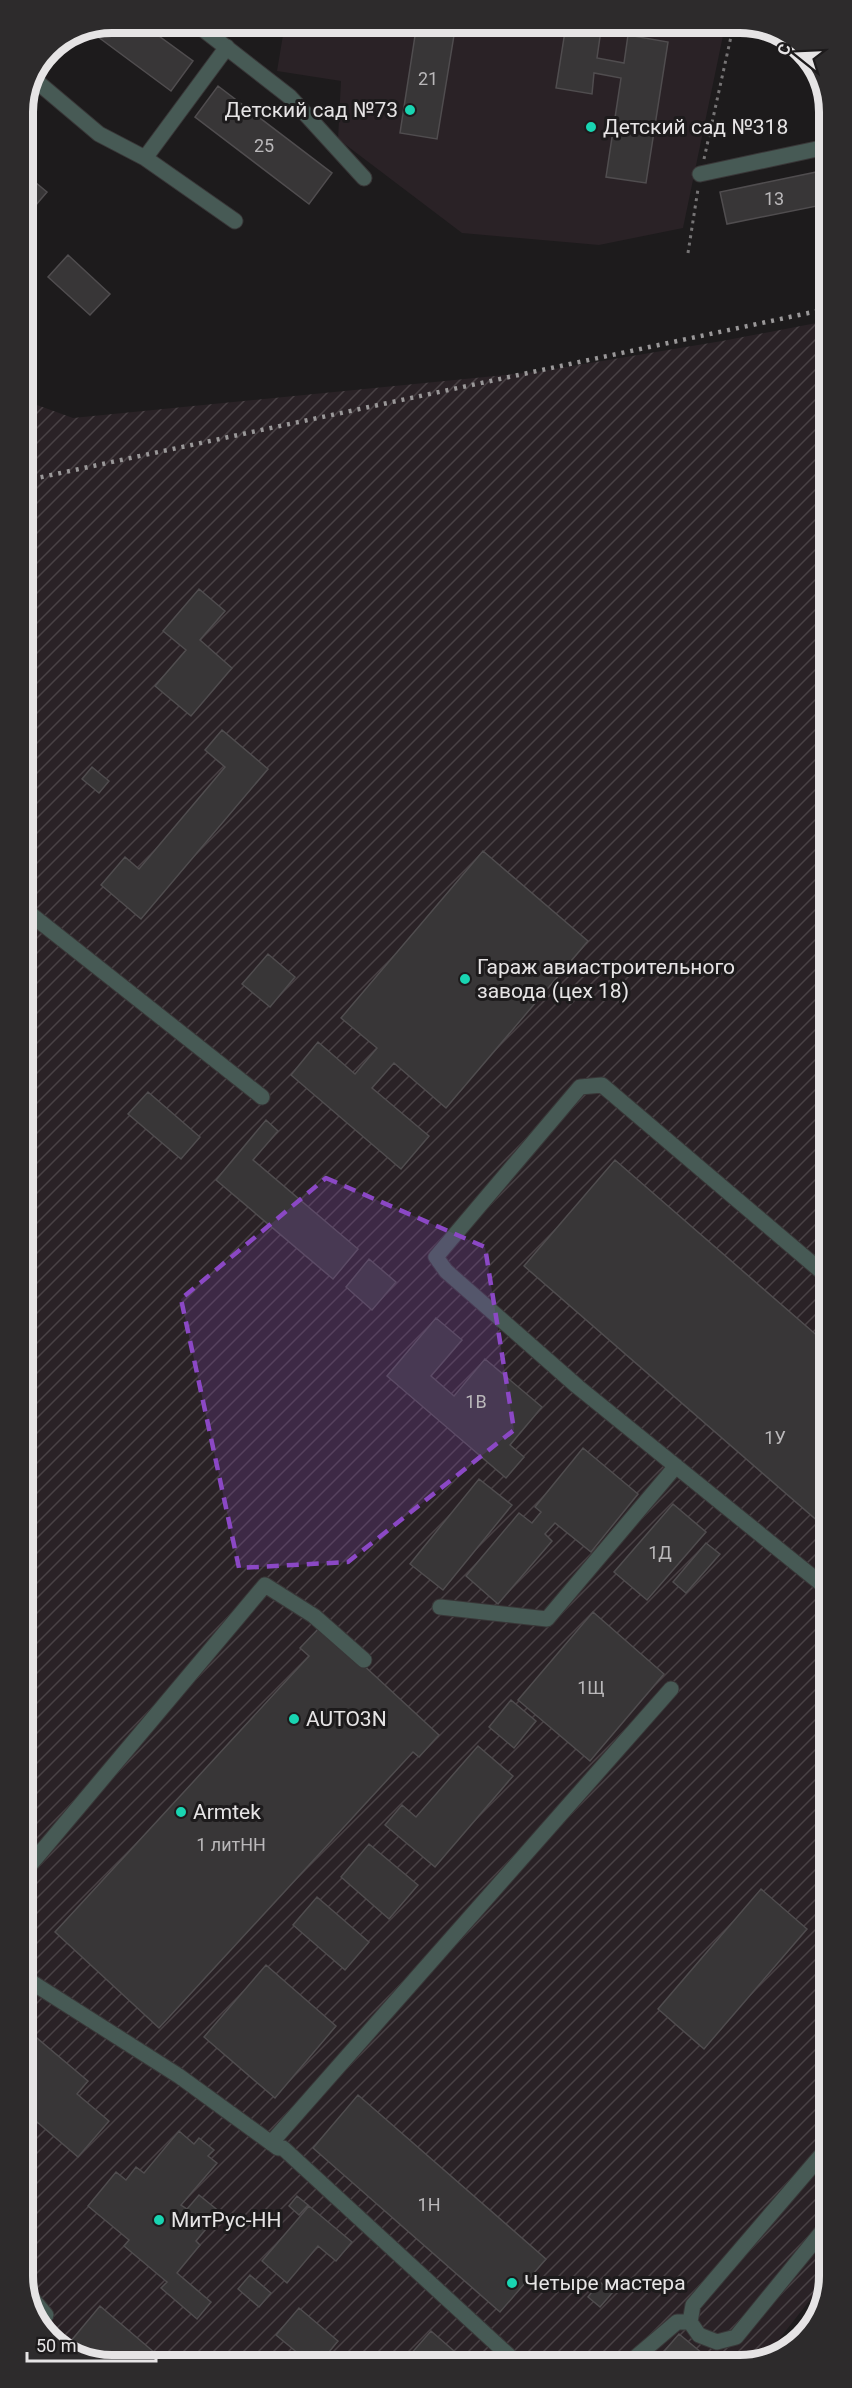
<svg xmlns="http://www.w3.org/2000/svg" width="852" height="2388" viewBox="0 0 852 2388" font-family="Roboto,sans-serif">
<defs>
<pattern id="industrial-furrows" width="10" height="10" patternUnits="userSpaceOnUse" patternTransform="scale(1.5)"><rect width="10" height="10" fill="#2a2226"/><path d="M-1 1l2-2M0 10L10 0M9 11l2-2" fill="none" stroke="#494245"/></pattern>
</defs>
<rect width="100%" height="100%" fill="#1d1b1c"/>
<path fill="#2a2226" d="M285 23H701L725 26 683 228 599 245 462 233 338 139 341 81 277 71Z"/>
<path fill="url(#industrial-furrows)" d="M827 321 829 2276 761 2362 105 2365 53 2344 26 2300 23 400 73 418 536 372 722 341Z"/>
<path fill="#383637" stroke="#504d4f" stroke-width="1.5" d="M112 22 141 23 193 61 171 91 90 31Z
M417 23H456L437 139 400 133Z
M566 25 601 30 597 58 624 63 628 35 668 42 646 183 606 177 621 78 594 73 592 94 556 88Z
M218 86 332 173 309 204 195 117Z
M826 170 827 204 727 224 720 192Z
M23 172 47 192 23 220Z
M68 255 110 294 90 315 48 277Z
M199 589 225 611 200 640 232 668 191 716 155 686 186 650 163 631Z
M222 730 268 769 141 919 101 885 125 857 139 869 225 767 205 750Z
M92 767 109 781 99 793 82 779Z
M483 851 588 941 446 1108 394 1063 372 1088 429 1136 401 1169 291 1075 318 1042 355 1074 377 1048 341 1018Z
M268 954 295 977 270 1007 242 984Z
M148 1092 200 1137 181 1159 128 1114Z
M266 1120 278 1131 253 1160 358 1249 333 1279 216 1180Z
M615 1160 828 1345V1530L524 1266Z
M369 1259 396 1282 372 1310 346 1287Z
M436 1318 462 1340 431 1376 454 1396 485 1359 542 1407 510 1445 524 1457 506 1478 387 1376Z
M583 1448 638 1494 591 1552 555 1523 545 1534 552 1541 498 1604 466 1576 519 1513 532 1523 541 1512 535 1507Z
M479 1479 512 1505 443 1590 410 1564Z
M673 1504 706 1532 647 1600 614 1572Z
M706 1543 720 1554 686 1593 673 1582Z
M593 1612 664 1674 590 1761 518 1700Z
M321 1626 439 1735 419 1757 413 1752 159 2028 55 1932 309 1656 300 1648Z
M511 1700 536 1721 514 1748 489 1727Z
M478 1746 513 1776 435 1867 385 1825 402 1805 416 1817Z
M369 1844 418 1885 389 1919 341 1877Z
M761 1889 807 1929 704 2049 658 2009Z
M317 1897 369 1942 345 1970 293 1925Z
M266 1965 336 2026 275 2098 204 2037Z
M25 2028 88 2081 77 2094 109 2121 78 2157 37 2122 25 2135Z
M358 2095 546 2259 500 2312 313 2148Z
M179 2131 194 2144 199 2138 214 2150 208 2156 217 2163 181 2205 187 2209 199 2195 220 2212 196 2241 200 2245 177 2273 211 2302 197 2319 161 2288 167 2282 124 2246 129 2240 88 2206 116 2172 126 2180 136 2167 144 2173Z
M297 2196 308 2205 299 2215 289 2206Z
M309 2206 352 2242 336 2261 318 2246 287 2283 262 2261Z
M250 2275 271 2293 259 2307 238 2289Z
M600 2282 612 2293 600 2307 588 2297Z
M100 2306 162 2359 157 2365H105L65 2348Z
M299 2308 338 2341 319 2364H311L276 2335Z
M431 2331 469 2364H402Z
M679 2334 714 2363H654Z"/>
<g fill="none" stroke-linecap="round" stroke-linejoin="round">
<defs>
<path id="minor" d="M195 23 290 97 364 178
M35 80 99 134 145 158 235 221
M145 158 227 47
M700 174 826 147
M24 909 262 1097
M828 1277 602 1085 580 1087 436 1257 446 1271 578 1387 829 1590
M440 1607 547 1619 676 1466
M25 1871 265 1585 314 1616 364 1660
M25 1978 179 2076 278 2148H283L517 2363
M271 2143 671 1689
M829 2146 693 2305 690 2322 699 2335 717 2342 736 2337 829 2223
M26 2291 46 2315
M629 2363 677 2322H690"/>
</defs>
<use href="#minor" stroke="#393738" stroke-width="17"/>
<path stroke="#767475" stroke-width="3" stroke-dasharray="3 4.5" stroke-linecap="butt" d="M704 159 734 23
M688 253 698 189"/>
<use href="#minor" stroke="#475a55" stroke-width="15"/>
<path stroke="#9a9899" stroke-width="4.5" stroke-dasharray="3 6" stroke-linecap="butt" d="M23 481 827 309"/>
</g>
<path fill="#8b48c5" fill-opacity="0.2" stroke="#8b48c5" stroke-width="4.5" stroke-dasharray="12 8" stroke-linejoin="round" d="M326 1178 485 1247 514 1430 348 1562 239 1568 181 1299Z"/>
<g fill="#19d5b2" stroke="#1d1b1c" stroke-width="2">
<circle cx="410" cy="110" r="6"/>
<circle cx="591" cy="127" r="6"/>
<circle cx="465" cy="979" r="6"/>
<circle cx="294" cy="1719" r="6"/>
<circle cx="181" cy="1812" r="6"/>
<circle cx="159" cy="2220" r="6"/>
<circle cx="512" cy="2283" r="6"/>
</g>
<g text-anchor="middle" dominant-baseline="central" stroke-width="6" stroke-linejoin="round" paint-order="stroke">
<g font-size="18" fill="#bab8ba">
<text x="428" y="78">21</text>
<text x="264" y="145">25</text>
<text x="774" y="198">13</text>
<text x="476" y="1401">1В</text>
<text x="775" y="1437">1У</text>
<text x="660" y="1552">1Д</text>
<text x="591" y="1687">1Щ</text>
<text x="231" y="1844">1 литНН</text>
<text x="429" y="2204">1Н</text>
</g>
<g font-size="21" fill="#e6e4e5" stroke="#1d1b1c" text-anchor="start">
<text x="398" y="110" text-anchor="end">Детский сад №73</text>
<text x="603" y="127">Детский сад №318</text>
<text x="477" y="967">Гараж авиастроительного<tspan x="477" dy="24">завода (цех 18)</tspan></text>
<text x="306" y="1719">AUTO3N</text>
<text x="193" y="1812">Armtek</text>
<text x="171" y="2220">МитРус-НН</text>
<text x="524" y="2283">Четыре мастера</text>
</g>
</g>
<path d="M0 0H852V2388H0ZM112 33H740A79 79 0 0 1 819 112V2276A79 79 0 0 1 740 2355H112A79 79 0 0 1 33 2276V112A79 79 0 0 1 112 33Z" fill="#2d2b2c" fill-rule="evenodd"/>
<path fill="none" stroke="#e6e4e5" stroke-width="8" d="M112 33H740A79 79 0 0 1 819 112V2276A79 79 0 0 1 740 2355H112A79 79 0 0 1 33 2276V112A79 79 0 0 1 112 33Z"/>
<g transform="translate(798 54) rotate(288)" stroke="#1d1b1c" stroke-width="4.5" paint-order="stroke">
<path d="M0-4.5L10 22L0 15L-10 22Z" fill="#e6e4e5"/>
<text y="-9" font-size="16" font-weight="bold" text-anchor="middle" fill="#e6e4e5">С</text>
</g>
<path d="M27 2352v9h129v-9" fill="none" stroke="#e6e4e5" stroke-width="3"/>
<text x="36" y="2352" font-size="18" fill="#e6e4e5" stroke="#1d1b1c" stroke-width="4.5" paint-order="stroke">50 m</text>
</svg>
